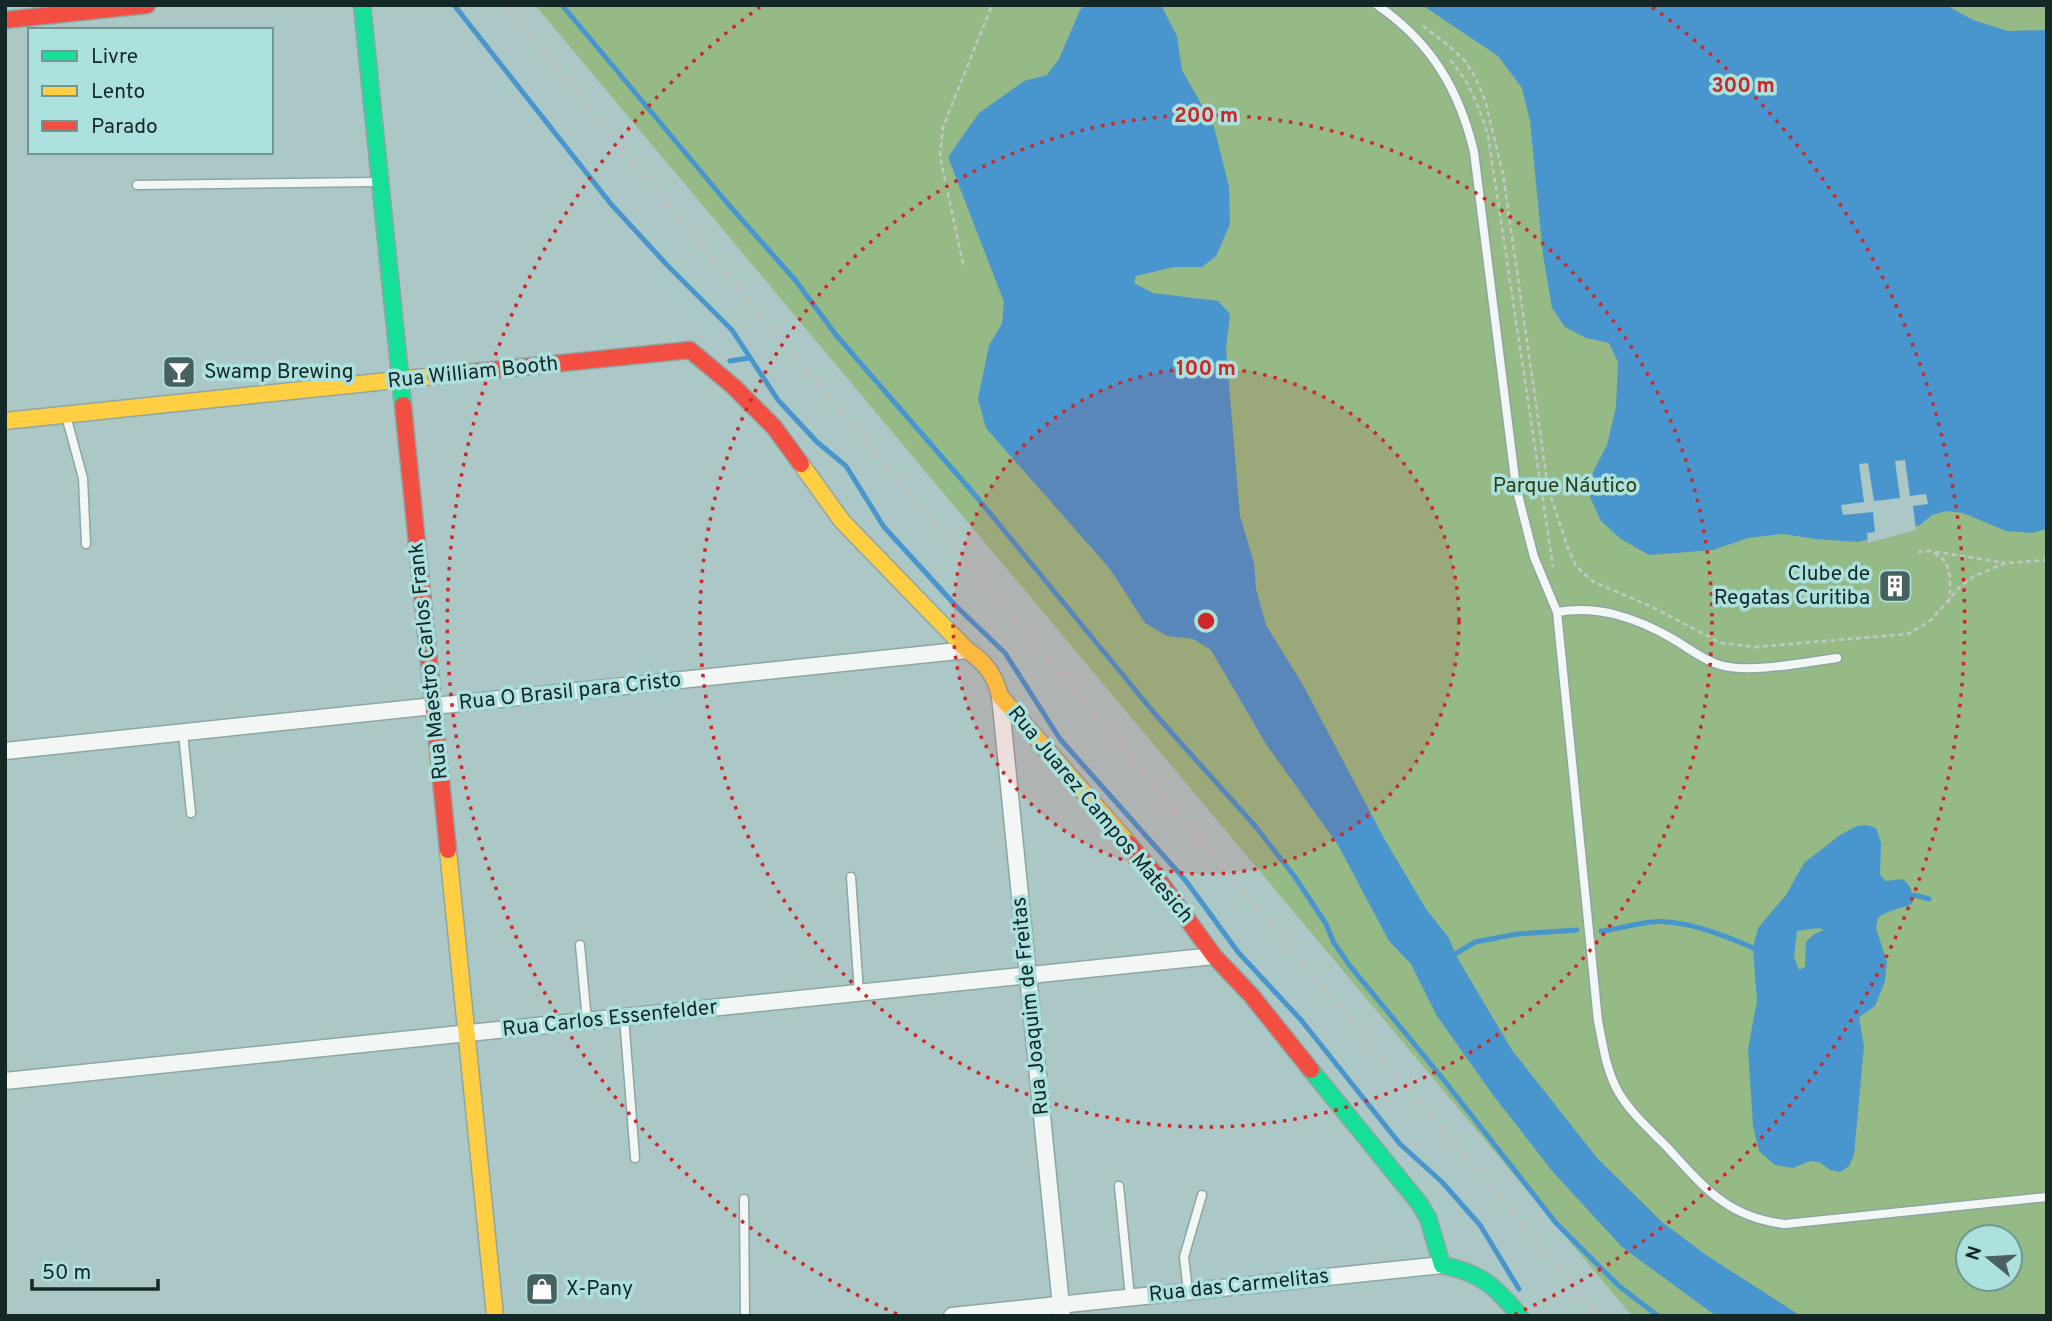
<svg xmlns="http://www.w3.org/2000/svg" width="2052" height="1321" viewBox="0 0 2052 1321" font-family="Overpass,sans-serif">
<rect width="100%" height="100%" fill="#abc8c6"/>
<path fill="#95ba86" fill-rule="evenodd" d="M535 5H2047V1316H1632ZM1968 1237H2010V1279H1968Z"/>
<path fill="#4995cd" fill-rule="evenodd" d="M1085 5H1161L1177 36 1182 70 1214 127 1229 187 1230 224 1216 256 1202 267H1174L1136 276 1134 283 1153 293 1218 301 1230 314 1226 349 1240 516 1254 563 1256 589 1266 625 1303 685 1385 840 1426 909 1449 938 1455 954 1512 1050 1597 1158 1662 1222 1706 1255 1801 1316H1716L1622 1247 1553 1172 1493 1095 1437 1016 1411 964 1389 941 1338 845 1266 744 1211 650 1193 639 1167 636 1145 623 1110 569 986 428 978 399 989 345 1002 324 1004 302 948 157 979 113 1024 81 1047 75 1059 59 1080 10Z
M1422 5H1946L1973 20 2008 31 2047 30V529L2031 533 2006 531 1963 513 1946 511 1932 515 1920 525 1858 542 1816 539 1783 534 1748 538 1713 550 1649 555 1621 539 1601 521 1590 497 1593 472 1607 445 1616 407 1618 362 1609 343 1586 338 1565 327 1552 308 1543 255 1530 121 1522 88 1498 56Z
M1867 825 1876 828 1881 843 1880 875 1886 881 1903 879C1911 887 1914 893 1912 904 1900 909 1887 910 1878 918L1876 928 1887 962 1885 981 1875 1006 1859 1017 1864 1046 1854 1155 1849 1166 1840 1172 1830 1170 1819 1162 1810 1161 1793 1168 1775 1165 1759 1151 1753 1126 1748 1049 1757 1001 1753 948 1758 928 1786 895 1804 863 1840 835 1857 826ZM1819 928 1824 930 1814 934 1806 942 1805 967 1799 970 1794 957 1797 931Z"/>
<path fill="#abc8c6" d="M1905 460 1910 496 1926 494 1928 504 1913 506 1916 530 1868 543 1867 533 1875 532 1873 512 1843 515 1841 505 1864 502 1859 464 1868 463 1874 501 1900 498 1895 461Z"/>
<g fill="none" stroke-linecap="round" stroke-linejoin="round">
<path stroke="#4995cd" stroke-width="5" d="M454 5 611 204 667 265 732 330 778 400 817 442 846 466 884 527 956 606 1005 653 1060 739 1186 881 1238 952 1301 1020 1400 1144 1442 1182 1480 1225 1519 1289
M562 5 728 204 796 281 836 335 975 495 1155 714 1256 827 1295 877 1326 924 1334 943 1350 966 1439 1074 1556 1223 1619 1286 1658 1316
M730 361 749 358
M1914 895 1929 899
M1601 931C1617 929 1634 924 1651 922 1681 919 1726 936 1753 948
M1455 954 1475 942 1517 934 1577 930"/>
<defs>
<path id="lane" d="M1377 5C1431 42 1459 89 1474 152L1516 487 1534 557 1557 612 1598 1021C1603 1045 1606 1071 1619 1093 1631 1113 1650 1130 1666 1146 1703 1186 1727 1218 1785 1224L2047 1197
M137 185 377 182
M66 416 83 478 86 544
M1557 612C1599 605 1637 618 1673 639 1689 648 1702 660 1720 665 1749 674 1806 662 1837 658
M183 733 191 813
M851 877 859 993
M580 945 587 1021
M624 1017 635 1158
M1119 1186 1130 1297
M744 1199 745 1316
M1188 1291 1184 1257 1202 1195"/>
<path id="street" d="M1000 696 1062 1316
M5 751 967 650
M5 1081 1214 956
M952 1316 1442 1265"/>
<path id="fast" d="M362 5 403 405
M1311 1070 1419 1203 1428 1218 1442 1265C1481 1273 1495 1286 1520 1316"/>
<path id="slow" d="M5 421 435 376
M801 464 842 521 967 650C985 662 995 675 1000 696L1128 843
M448 850 495 1316"/>
<path id="jam" d="M5 20 147 5
M435 376 690 350 734 387 774 427 801 464
M403 405 448 850
M1128 843 1153 872 1214 956 1251 995 1311 1070"/>
</defs>
<use href="#lane" stroke="#8fa5a4" stroke-width="11"/>
<use href="#street" stroke="#8fa5a4" stroke-width="19"/>
<use href="#fast" stroke="#8fa5a4" stroke-width="19"/>
<use href="#slow" stroke="#8fa5a4" stroke-width="19"/>
<use href="#jam" stroke="#8fa5a4" stroke-width="19"/>
<path stroke="#c0c9c9" stroke-width="2.5" stroke-dasharray="5 3.5" stroke-linecap="butt" d="M1423 26 1448 45 1465 61 1475 77 1485 100 1503 174 1548 488 1568 548 1575 564 1583 573 1594 582 1652 607 1721 643 1755 647 1908 634 1930 621 1960 587 1974 576 2006 563 2047 560
M1450 60C1470 82 1479 107 1488 135L1553 567
M963 264 940 156 943 127 992 5
M1918 552 1931 551 2005 563
M1934 553C1954 562 1950 584 1949 602"/>
<use href="#lane" stroke="#f2f7f6" stroke-width="8"/>
<use href="#street" stroke="#f2f7f6" stroke-width="16"/>
<use href="#fast" stroke="#16e098" stroke-width="16"/>
<use href="#slow" stroke="#ffcf43" stroke-width="16"/>
<use href="#jam" stroke="#f24e42" stroke-width="16"/>
<path stroke="#b9c1c1" stroke-width="5" stroke-dasharray="9 9" stroke-linecap="butt" d="M507 5 653 187 1599 1316"/>
</g>
<circle cx="1206" cy="621" r="253" fill="#cc2828" fill-opacity=".12"/>
<g fill="none" stroke="#cc2828" stroke-width="3.5" stroke-dasharray="3.5 7">
<circle cx="1206" cy="621" r="253"/>
<circle cx="1206" cy="621" r="506"/>
<path d="M897 1314A759 759 0 0 1 760 7M1652 7A759 759 0 0 1 1515 1314"/>
</g>
<defs>
<symbol id="bar-square" viewBox="-11 -11 22 22"><rect x="-9" y="-9" width="18" height="18" rx="4" fill="#48605f" stroke="#ace1dd"/><path d="M-6-5H6L.8 .8V4.5H3.5V6h-7V4.5H-.8V.8Z" fill="#fff"/></symbol>
<symbol id="building-square" viewBox="-11 -11 22 22"><rect x="-9" y="-9" width="18" height="18" rx="4" fill="#48605f" stroke="#ace1dd"/><path d="M-4-6H4V6H1V3H-1V6H-4ZM-2.5-4.3h1.7v1.8h-1.7ZM.8-4.3h1.7v1.8H.8ZM-2.5-1h1.7V.8h-1.7ZM.8-1h1.7V.8H.8Z" fill="#fff"/></symbol>
<symbol id="shop-square" viewBox="-11 -11 22 22"><rect x="-9" y="-9" width="18" height="18" rx="4" fill="#48605f" stroke="#ace1dd"/><path d="M-5-2.5h2.3a2.7 3.5 0 0 1 5.4 0H5L5.5 6h-11ZM-1.5-2.5h3a1.5 2.3 0 0 0-3 0Z" fill="#fff"/></symbol>
</defs>
<g fill-rule="evenodd">
<use href="#bar-square" x="160" y="353" width="38" height="38"/>
<use href="#building-square" x="1876" y="567" width="38" height="38"/>
<use href="#shop-square" x="523" y="1270" width="38" height="38"/>
</g>
<g text-anchor="middle" dominant-baseline="central" stroke-width="7" stroke-linejoin="round" paint-order="stroke">
<g font-size="21" fill="#132827" stroke="#ace1dd" text-anchor="start">
<text x="204" y="372">Swamp Brewing</text>
<text x="1870" y="574" text-anchor="end">Clube de<tspan x="1870" dy="24">Regatas Curitiba</tspan></text>
<text x="566" y="1289">X-Pany</text>
</g>
<g font-size="21" fill="#132827" stroke="#ace1dd">
<text transform="translate(473 373) rotate(-6)">Rua William Booth</text>
<text transform="translate(429 661) rotate(-96)">Rua Maestro Carlos Frank</text>
<text transform="translate(570 692) rotate(-6)">Rua O Brasil para Cristo</text>
<text transform="translate(1100 815) rotate(50)">Rua Juarez Campos Matesich</text>
<text transform="translate(1031 1006) rotate(-96)">Rua Joaquim de Freitas</text>
<text transform="translate(610 1019) rotate(-6)">Rua Carlos Essenfelder</text>
<text transform="translate(1239 1286) rotate(-6)">Rua das Carmelitas</text>
</g>
<g font-size="21" fill="#2c4014" stroke="#ace1dd">
<text x="1565" y="486">Parque Náutico</text>
</g>
</g>
<circle cx="1206" cy="621" r="10" fill="#cc2828" stroke="#ace1dd" stroke-width="3.5"/>
<g font-size="21" text-anchor="middle" font-weight="bold" fill="#cc2828" stroke="#ace1dd" stroke-width="7" stroke-linejoin="round" paint-order="stroke">
<text x="1743" y="92">300 m</text>
<text x="1206" y="122">200 m</text>
<text x="1206" y="375">100 m</text>
</g>
<rect width="2052" height="1321" fill="none" stroke="#132827" stroke-width="14"/>
<rect x="28" y="28" width="245" height="126" fill="#ace1dd" stroke="#6f9794" stroke-width="2"/>
<rect x="42" y="51" width="35" height="10" fill="#16e098" stroke="#6f9794" stroke-width="2"/>
<text x="91" y="63" font-size="21" fill="#132827">Livre</text>
<rect x="42" y="86" width="35" height="10" fill="#ffcf43" stroke="#6f9794" stroke-width="2"/>
<text x="91" y="98" font-size="21" fill="#132827">Lento</text>
<rect x="42" y="121" width="35" height="10" fill="#f24e42" stroke="#6f9794" stroke-width="2"/>
<text x="91" y="133" font-size="21" fill="#132827">Parado</text>
<g transform="translate(1989 1258) rotate(288)"><circle r="33" fill="#ace1dd" stroke="#6f9794" stroke-width="2"/>
<path d="M0-5L12 26L0 18L-12 26Z" fill="#48605f"/>
<text y="-10" font-size="19" font-weight="bold" text-anchor="middle" fill="#132827">N</text>
</g>
<path d="M32 1279v10h126v-10" fill="none" stroke="#132827" stroke-width="3.5"/>
<text x="42" y="1279" font-size="21" fill="#132827" stroke="#ace1dd" stroke-width="5" paint-order="stroke">50 m</text>
</svg>
